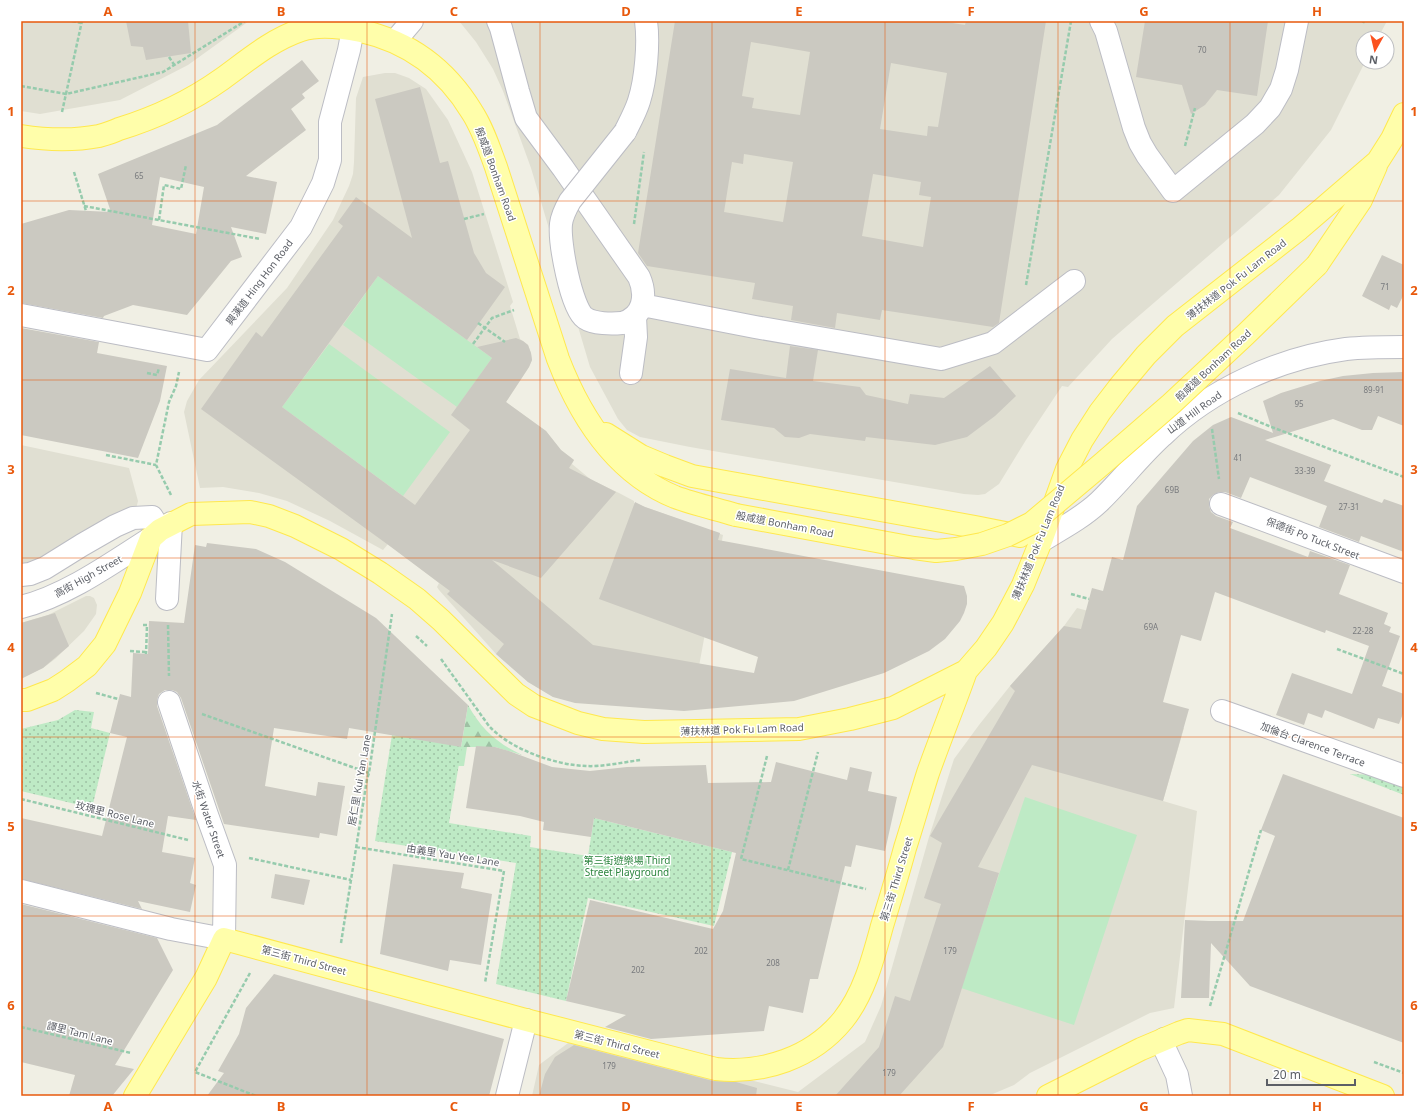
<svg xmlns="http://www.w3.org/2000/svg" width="1425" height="1117" viewBox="0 0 1425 1117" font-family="'Noto Sans','Noto Sans TC',sans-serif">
<defs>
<pattern id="forest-firs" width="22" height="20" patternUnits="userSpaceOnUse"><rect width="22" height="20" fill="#beeac5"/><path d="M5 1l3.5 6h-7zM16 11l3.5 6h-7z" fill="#9ec1a4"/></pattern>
<pattern id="park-dots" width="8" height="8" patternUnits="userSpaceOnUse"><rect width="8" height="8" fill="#beeac5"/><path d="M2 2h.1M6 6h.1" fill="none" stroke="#9ec1a4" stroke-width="1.8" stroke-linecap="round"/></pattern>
</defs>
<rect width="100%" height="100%" fill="#f0efe4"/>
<path fill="#e0dfd2" d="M21 21H249L188 65 120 100 40 114 21 111Z
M459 21H1387L1378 38H1363V62H1365L1331 130 1279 195 1112 339 1068 387 1062 386 1026 440 999 484 985 494 978 495 964 494 690 447 640 437 627 430 618 419 590 367 531 168 503 91 493 69 476 42Z
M385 73H395L409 78 426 89 448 120 472 172 513 302 510 306 520 339 528 345 531 353 532 360 529 367 506 402 546 431 561 450 574 460 572 464 595 483 596 482 619 493 634 501V503L723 535 691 710 553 697 528 682 496 654 439 590 437 587 439 583 388 544 383 550 330 521 287 501 259 493 223 487 200 488 184 412 187 401 199 380 287 288 333 220 349 186 353 174 354 162 356 98 363 77Z
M21 445 129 468 138 501 132 525 35 582 21 587Z
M86 596H90L94 598 97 605 96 614 84 631 55 659 43 668 21 678V623L48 615Z
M1077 608 1100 614 1077 700 1184 728 1163 801 1197 811 1174 1008 1150 1013 1030 1073 1014 1085 988 1096H532L539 1065 576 1037 798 1092 865 1042 881 1006 929 837 954 759 979 725 1010 686 1064 626Z"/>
<path fill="#beeac5" d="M378 276 492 358 457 407 343 325Z
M329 344 450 432 403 496 282 407Z
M1025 797 1137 835 1074 1025 961 988Z"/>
<path fill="url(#forest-firs)" d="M468 705C482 730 497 743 522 755L495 747H467L464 766H458Z"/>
<path fill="url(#park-dots)" d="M75 710 94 712 91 728 110 733 92 808 21 791V729L58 720Z
M392 735 462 746 449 823 531 836 530 847 588 856 594 818 732 852 714 926 588 898 566 1001 496 984 516 863 375 841Z
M1350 774 1381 775 1404 783V795Z"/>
<path fill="#cbc9c1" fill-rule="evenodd" d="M126 21H188L191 53 146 60 143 47 131 46Z
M675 21H940L965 25 966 21H1046L999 323 993 327 882 310 880 320 837 313 835 328 791 320 793 306 752 299 755 283 647 266 638 253ZM751 42 810 52 800 115 752 108 754 98 742 96ZM891 63 947 73 938 127 928 126 927 136 880 129ZM744 154 793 162 783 222 724 212 732 162 743 164ZM873 174 921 182 919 195 931 197 923 247 862 236Z
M1145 21H1268L1257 96 1217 90 1205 105 1191 114 1182 85 1136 77Z
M302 60 319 81 302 94 305 98 291 109 306 130 246 176 277 182 266 234 231 227 242 257 231 261 187 315 133 305 104 316 103 318 21 303V224L69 210 111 212 98 174 217 125ZM160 177 204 187 196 234 152 225Z
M420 87 440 163 448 161 474 253 486 273 505 287 467 340 378 276 282 407 415 505 470 430 451 415 492 358 477 347 516 338 523 341 528 345 531 353 532 360 529 367 506 402 546 431 561 450 574 460 569 468 616 492 541 578 492 560 593 645 754 673 758 657 599 599 635 502 645 507 720 533 718 540 964 586 967 596V604L964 613 960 621 945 639 929 651 884 673 794 701 684 711 575 703 553 697 528 682 496 654 504 644 447 594 450 591 387 544 201 409 256 332 262 337 343 226 338 222 356 197 412 238 375 99Z
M1382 255 1404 265V294L1397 308 1391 305 1389 310 1362 296Z
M21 328 99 342 97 353 167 366 160 401 138 458 21 435Z
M790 346 818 350 813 381 860 387 866 395 908 404 910 394 944 398 990 366 1016 396 995 416 967 437 935 445 866 437 865 441 810 434 799 438 785 437 774 428 721 420 730 369 786 378Z
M1404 372V426L1378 416 1372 430H1362L1333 419 1265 440 1331 465 1324 481 1382 503 1384 499 1404 506V552L1361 536 1359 542 1319 527 1327 506 1250 477 1241 498 1225 492H1219L1213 495 1209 499V506L1211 512 1216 516 1233 522 1230 528 1308 557 1310 551 1350 565 1339 594 1388 613 1384 624 1391 627 1389 632 1400 636 1382 686 1404 694V711L1399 724 1378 718 1374 729 1325 710 1322 718 1308 713 1304 725 1276 715 1292 673 1352 694 1369 646 1326 630 1325 633 1215 592 1201 641 1181 635 1163 702 1189 709 1163 801 1032 765 978 867 999 873 943 1047 899 1096H835L879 1047 895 996 910 1001 941 904 924 898 942 843 930 836 1015 691 1010 686 1064 626 1081 629 1092 588 1103 591 1112 557 1123 560 1137 506 1193 441 1213 425 1231 417 1273 433 1263 401 1281 393 1320 381 1343 376 1373 373Z
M207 543 256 549 285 562 376 618 468 705 461 747 349 728 347 739 274 728 265 786 316 796 318 782 345 786 337 836 320 833 319 838 224 824 181 698 177 692 172 690H165L159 694 157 700V706L196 820 168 816 162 852 195 858 190 883 196 885 190 912 138 901 142 909 21 879V818L102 836 127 737 110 733 120 694 131 697 133 653 148 654 149 621 184 623 195 545 206 547Z
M55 613 69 646 43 668 21 679V623Z
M476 746 495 747 509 751 552 767 590 771 627 767 706 765 708 783 771 782 776 762 847 780 850 767 872 772 868 791 897 797 885 851 856 845 851 867 845 866 818 979H810L803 1013 769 1006 764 1031 651 1039 605 1027 626 1015 566 1001 590 900 713 929 723 911 736 853 594 818 591 837 543 830 544 822 520 816 466 808Z
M1283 774 1404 818V1043L1250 986 1211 943 1209 998H1181L1185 920 1209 921H1243L1275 836 1261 830Z
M393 864 464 873 461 888 492 894 481 965 450 960 448 971 380 954Z
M275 874 310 880 304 905 271 898Z
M21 904 157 938 173 970 115 1065 134 1069 112 1096H69L75 1075 21 1062Z
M274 974 504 1039 489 1096H207L224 1073 218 1071 239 1034 246 1008Z
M574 1045 713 1081 736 1082 757 1088 756 1096H539L545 1074 555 1057Z"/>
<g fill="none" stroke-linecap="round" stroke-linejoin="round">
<defs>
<path id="minor" d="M498 21 501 28 518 91 526 118 563 168 639 277C647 295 644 317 622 323
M1101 21 1106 31 1134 128 1140 143 1147 155 1173 191 1255 124 1270 108 1281 89 1287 70 1297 21
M395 41 412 21
M625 132C630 122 636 111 639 101 646 79 649 43 646 21
M642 305 755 327 941 359 993 343 1074 281
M21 315 207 350 301 227 323 183 330 160V122L349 50 353 29
M631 373 636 337 635 317
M1221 504 1404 572
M1041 541C1061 529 1082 518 1099 502 1121 481 1139 457 1162 436 1211 389 1279 358 1346 349 1365 347 1385 347 1404 347
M21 575 30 574 45 568 82 545 115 526 133 518 152 517 160 530
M167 599 171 523
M21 607C66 596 112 563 151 538
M1222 711 1404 776
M21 891 171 929 224 939 225 865 207 815 169 702
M1164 1039 1163 1045 1177 1075 1181 1096
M507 1096 526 1020"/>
<path id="major" d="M21 136C47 140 73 141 99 136 106 134 113 132 119 129 155 118 191 101 222 79 247 61 271 40 301 30 319 24 342 27 361 31 410 42 446 69 472 112 483 129 489 148 496 167L558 359C580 416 616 473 675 497 694 504 716 509 736 515
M1317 265 1361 200 1376 166
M606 434 641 456 665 466 692 476 975 527 1020 536
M21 700H27L53 690 67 681 87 666 105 644 130 593 151 538 160 530 191 514 250 512 269 516 295 526 341 549 380 573 417 599 441 620 516 694 534 706 578 723 603 729 644 732 799 729 850 719 893 708 966 671 986 648 1003 623 1023 585 1041 541 1067 469 1082 440 1100 412 1120 386 1146 355 1175 326 1299 229 1378 161 1392 139 1404 114
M135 1096 206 978 224 939 526 1020 716 1069C763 1074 812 1058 843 1020 864 994 873 959 882 926 890 900 898 874 905 848 913 823 920 798 928 773 940 739 954 705 966 671
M1048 1096 1141 1049 1179 1033 1188 1030 1223 1034 1383 1096"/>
</defs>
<use href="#minor" stroke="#bcbdc4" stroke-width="24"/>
<use href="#major" stroke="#ffe84e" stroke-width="24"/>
<path stroke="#96cbad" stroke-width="2.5" stroke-dasharray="4 2" stroke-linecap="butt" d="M72 21 81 23
M1363 23 1364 21
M169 57 175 66
M21 86 66 94 163 72 245 21
M62 112 82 21
M1185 146 1195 108
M74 172 86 211
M84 206 260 239
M464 219 484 214
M159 220 164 185 181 189 186 165
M634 224 644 152
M1026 285 1071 21
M473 344 492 318 514 310
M147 373 157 375 159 368
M1238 413 1269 426 1404 477
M1212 429 1219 479
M106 455 156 465
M171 495 156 465 169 402 176 386 179 372
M1071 594 1089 599
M143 625H147L146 654
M168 625 169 676
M416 636 427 646
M1337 649 1404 674
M130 651 145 652V654
M441 659 489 726C510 749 555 765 586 766 604 767 623 762 641 760
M96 693 118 699
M202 714 369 773
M767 756 741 859 866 889
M21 799 188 840
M356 847 504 871 485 983
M249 858 351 880
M788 870 818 752
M341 943 367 779 369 773 392 614
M250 973 195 1072 256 1096
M1210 1006 1261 830
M21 1027 131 1053
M1374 1062 1404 1073"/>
<use href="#minor" stroke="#fff" stroke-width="22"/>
<use href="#major" stroke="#fffeaa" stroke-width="22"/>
<defs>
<path id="minor-bridge" d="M622 323C612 324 594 324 585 318 571 308 559 242 561 224 562 215 566 208 570 201L625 132"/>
<path id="major-bridge" d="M736 515 914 548 936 551 956 549 982 544 1008 535 1032 523 1102 464 1171 404 1245 335 1317 265"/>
</defs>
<use href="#minor-bridge" stroke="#bcbdc4" stroke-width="24" stroke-linecap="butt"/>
<use href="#major-bridge" stroke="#ffe84e" stroke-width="24" stroke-linecap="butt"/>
<path stroke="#96cbad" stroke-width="2.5" stroke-dasharray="4 2" stroke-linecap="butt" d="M478 323 505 342"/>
<use href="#minor-bridge" stroke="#fff" stroke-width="22"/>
<use href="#major-bridge" stroke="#fffeaa" stroke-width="22"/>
</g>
<path fill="none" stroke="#e8590c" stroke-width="1" stroke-opacity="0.55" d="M195 21V1096M367 21V1096M540 21V1096M712 21V1096M885 21V1096M1058 21V1096M1230 21V1096M21 201H1404M21 380H1404M21 558H1404M21 737H1404M21 916H1404"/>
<g text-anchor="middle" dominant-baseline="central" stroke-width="3" stroke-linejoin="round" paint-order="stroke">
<g font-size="8" fill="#787a7d">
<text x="1202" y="49">70</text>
<text x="139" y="175">65</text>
<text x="1385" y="286">71</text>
<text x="1374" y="389">89-91</text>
<text x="1299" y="403">95</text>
<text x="1238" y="457">41</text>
<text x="1305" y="470">33-39</text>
<text x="1172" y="489">69B</text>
<text x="1349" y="506">27-31</text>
<text x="1151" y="626">69A</text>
<text x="1363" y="630">22-28</text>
<text x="701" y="950">202</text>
<text x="950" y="950">179</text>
<text x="773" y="962">208</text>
<text x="638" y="969">202</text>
<text x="609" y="1065">179</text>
<text x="889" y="1072">179</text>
</g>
<g font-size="10" fill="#5c5f66" stroke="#fff">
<text transform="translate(496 174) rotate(70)">般咸道 Bonham Road</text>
<text transform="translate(1236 279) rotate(-38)">薄扶林道 Pok Fu Lam Road</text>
<text transform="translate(259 282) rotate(-53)">興漢道 Hing Hon Road</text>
<text transform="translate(1213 365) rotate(-43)">般咸道 Bonham Road</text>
<text transform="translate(1194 412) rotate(-36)">山道 Hill Road</text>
<text transform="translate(785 524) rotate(11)">般咸道 Bonham Road</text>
<text transform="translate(1313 538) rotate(21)">保德街 Po Tuck Street</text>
<text transform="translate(1038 542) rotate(-68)">薄扶林道 Pok Fu Lam Road</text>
<text transform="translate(88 576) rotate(-29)">高街 High Street</text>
<text transform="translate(742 729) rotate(-2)">薄扶林道 Pok Fu Lam Road</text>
<text transform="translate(1313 744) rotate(20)">加倫台 Clarence Terrace</text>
<text transform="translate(359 780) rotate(-80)">居仁里 Kui Yan Lane</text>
<text transform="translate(115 814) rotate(14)">玫瑰里 Rose Lane</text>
<text transform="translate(209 819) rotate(71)">水街 Water Street</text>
<text transform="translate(453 855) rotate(9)">由義里 Yau Yee Lane</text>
<text transform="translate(896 879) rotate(-73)">第三街 Third Street</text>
<text transform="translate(304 960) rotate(15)">第三街 Third Street</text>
<text transform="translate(80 1033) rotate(14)">譚里 Tam Lane</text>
<text transform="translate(617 1044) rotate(14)">第三街 Third Street</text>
</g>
<g font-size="10" fill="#2c853e" stroke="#fff">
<text x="627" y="860">第三街遊樂場 Third<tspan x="627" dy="12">Street Playground</tspan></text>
</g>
</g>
<rect width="1425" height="1117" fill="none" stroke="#ffffff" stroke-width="44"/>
<g transform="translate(1375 50) rotate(188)"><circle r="19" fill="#ffffff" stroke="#bebfc2"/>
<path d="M0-3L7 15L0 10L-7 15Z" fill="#fb521f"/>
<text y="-6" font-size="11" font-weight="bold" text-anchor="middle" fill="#5c5f66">N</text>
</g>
<path d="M1267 1079v6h88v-6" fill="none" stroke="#5c5f66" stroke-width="2"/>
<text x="1273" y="1079" font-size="12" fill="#5c5f66" stroke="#ffffff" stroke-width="3" paint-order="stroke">20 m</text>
<rect x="22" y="22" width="1381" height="1073" fill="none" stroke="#e8590c" stroke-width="1.5"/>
<g font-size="13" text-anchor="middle" font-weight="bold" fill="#e8590c">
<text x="108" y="16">A</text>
<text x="281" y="16">B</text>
<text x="454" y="16">C</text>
<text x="626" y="16">D</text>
<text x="799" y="16">E</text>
<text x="971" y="16">F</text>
<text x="1144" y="16">G</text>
<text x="1317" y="16">H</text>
<text x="11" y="116">1</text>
<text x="1414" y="116">1</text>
<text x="11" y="295">2</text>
<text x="1414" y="295">2</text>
<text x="11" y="474">3</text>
<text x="1414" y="474">3</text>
<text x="11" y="652">4</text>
<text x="1414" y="652">4</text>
<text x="11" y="831">5</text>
<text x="1414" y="831">5</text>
<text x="11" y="1010">6</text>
<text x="1414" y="1010">6</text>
<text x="108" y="1111">A</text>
<text x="281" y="1111">B</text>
<text x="454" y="1111">C</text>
<text x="626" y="1111">D</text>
<text x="799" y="1111">E</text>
<text x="971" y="1111">F</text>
<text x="1144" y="1111">G</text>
<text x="1317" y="1111">H</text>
</g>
</svg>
